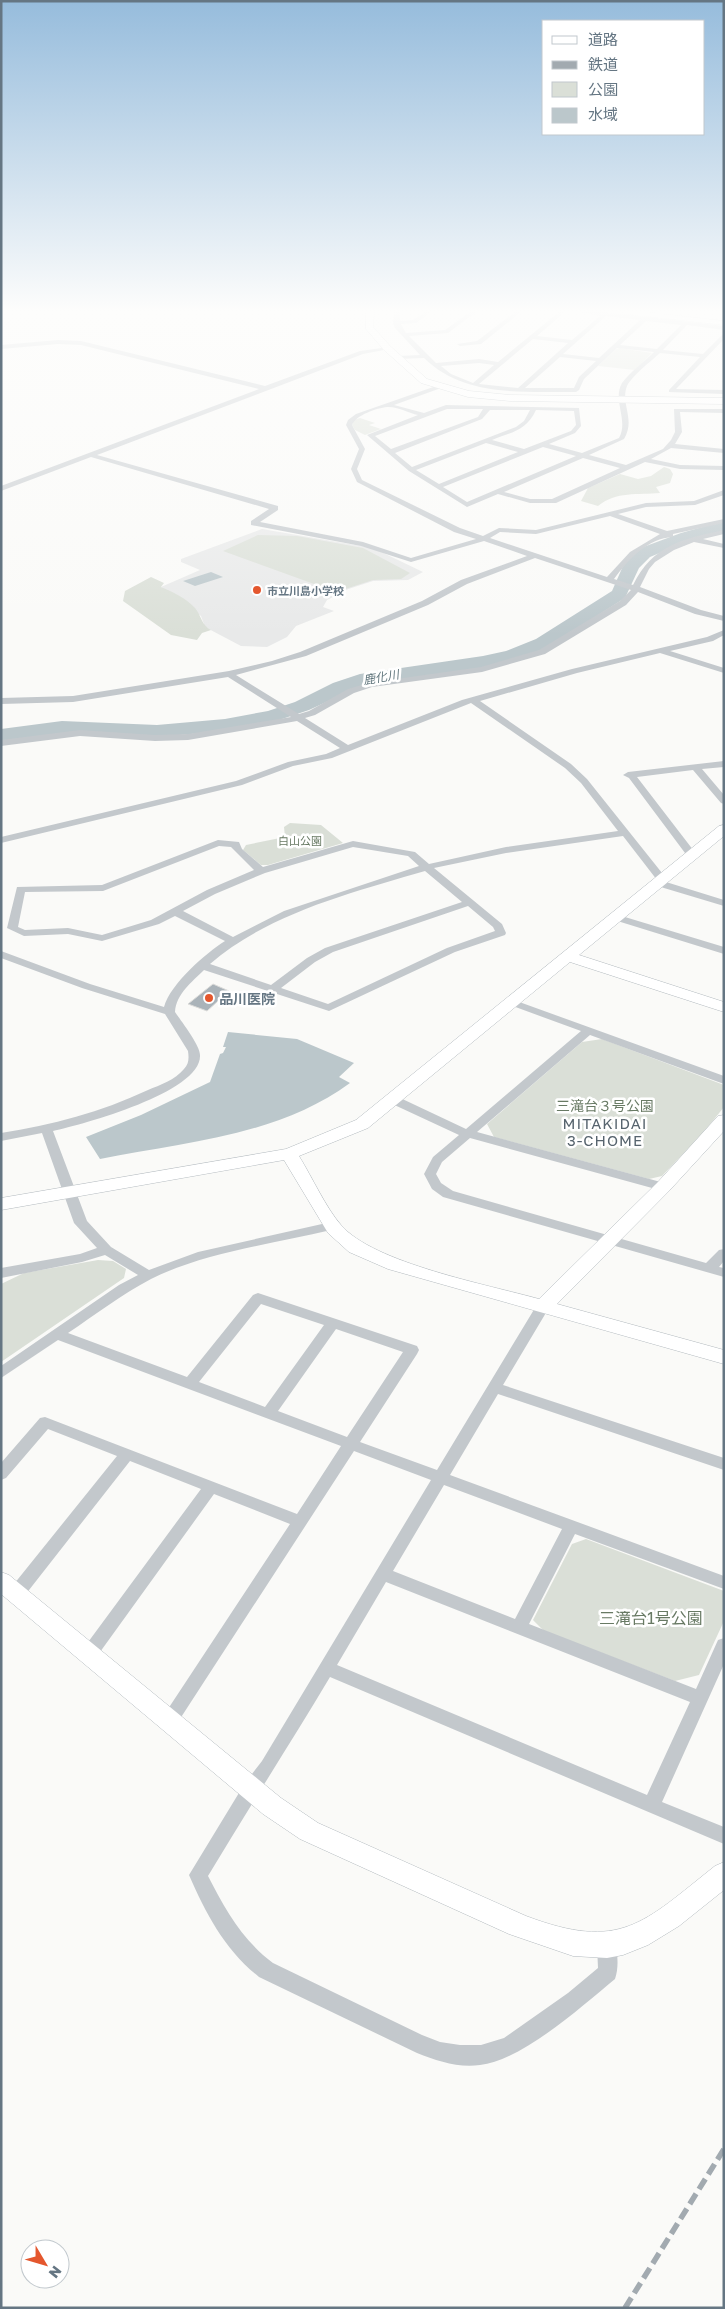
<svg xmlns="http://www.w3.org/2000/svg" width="725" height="2309" viewBox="0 0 725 2309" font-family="'Golos Text','Noto Sans JP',sans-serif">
<rect width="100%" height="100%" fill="#fafaf8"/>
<path fill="#e8e9e9" d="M262 529 373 548 423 572 408 580 373 581 330 595 333 597 327 600 323 607 334 611 296 626 287 637 267 647 241 646 205 627 201 616 161 587 200 570 181 562V559Z"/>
<path fill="#dadfd7" d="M616 349 620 348 652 353 635 370 598 366Z
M360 418 375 423 369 425 381 429 365 435 355 430 352 425 354 420Z
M664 467 670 469 673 474 670 483 656 487 660 493C638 495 616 491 598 506L581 501 588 488 620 474 638 479 651 476Z
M258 535 297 536 363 548 410 573 401 579 373 580 336 592 223 551Z
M151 577 164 583 161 587C173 592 186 598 195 608 201 615 202 626 211 630L202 633 197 640 171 635 123 601 125 591Z
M290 823 321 825 343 843 268 865H261L243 850 246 845 285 837 284 827Z
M602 1039 724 1085V1107L703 1133 662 1176 649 1179 494 1137 487 1124 582 1042Z
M98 1260 113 1261 126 1269 124 1278 1 1362V1284L24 1273Z
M586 1539 724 1591V1621L699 1675 675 1681 544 1631 533 1620 572 1544Z"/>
<path fill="#bbc7cb" d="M211 572 223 577 195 586 183 581Z
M228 1032 297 1039 354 1063 339 1077 350 1083C278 1136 185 1142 100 1159L86 1137 141 1115 210 1082 220 1054 223 1053 226 1047H223Z"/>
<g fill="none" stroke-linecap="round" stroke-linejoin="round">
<path fill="#bbc7cb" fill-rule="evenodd" d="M724 521V531L693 539 650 557 639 568 625 598 548 647 519 659 483 668 363 685 309 710 279 720 225 731 157 737 62 733 1 741V729L62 721 157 725 225 719 268 711 295 702 333 683 360 674 483 656 506 651 536 639 612 591 623 566 638 549 681 533Z"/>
</g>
<path fill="#aab3b9" stroke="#dcdcda" d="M213 984 229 991 207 1011 188 1004Z"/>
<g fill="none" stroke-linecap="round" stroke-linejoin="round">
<defs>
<path id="secondary" d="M366 312H374L373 327 390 346 427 379 469 391 510 395 724 398V404L510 401 468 397 421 383 384 350 366 329Z
M622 312H644L724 321V325L626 314Z
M724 825V836L579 955 724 1002V1012L570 962 368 1128 299 1156C312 1177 326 1208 341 1225 373 1263 489 1285 539 1299L657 1183 718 1116 724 1115V1131L669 1191 557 1304 724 1350V1364L388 1269 349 1252 328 1233 284 1160 1 1210V1198L286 1149 356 1120 719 826Z
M1 1572 9 1575 281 1798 318 1823 526 1916C621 1952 643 1923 715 1866L724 1862V1890L679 1926 648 1945 623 1955 607 1958 573 1956 509 1934 300 1839 263 1814 1 1594Z"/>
</defs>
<use href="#secondary" stroke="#b3babf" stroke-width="1"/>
<path fill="#c3c8cc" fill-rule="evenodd" d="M394 312H400V321L413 320 425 312H431L416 323 401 324 406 333 445 330 470 312H476L448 333 409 336 436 363 479 359 498 362 559 312H565L537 336 572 340 600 316 580 312H605L724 326V330L687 325 663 350 703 354 724 333V339L676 389 724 390V394L669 392V390L700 357 660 353C651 361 632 376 627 386 620 404 636 419 624 439L589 455 626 465 663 449 671 440 675 432 674 409H724V413L680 412 682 432 675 444 724 449V453L671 448 651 459 680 465 724 466V470L680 469 645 462 556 503H530L498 494 467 507 409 471 367 435 418 415C409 413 396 406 387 407 377 408 356 415 352 425L365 449 357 469 362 480 460 528 483 536 499 528 536 530 646 503 694 501 724 490V495L695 505 646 507 618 514 667 531 724 519V523L673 534V537C648 538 628 560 614 579L633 585C653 545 682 539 724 530V534L703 539 724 544V548L694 542 674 550 655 562 649 569 640 587 701 610 724 616V621L695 614 638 592 626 605 545 654 482 672 372 687 354 693 315 715 305 718 348 745 462 700 572 669 707 637 724 630V635L713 641 670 651 724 668V673L660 653 577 673 480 701 571 764 587 779 666 878V882L724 900V906L654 885 653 883 657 880 623 836 506 853 434 868 502 924 506 933 505 935 455 952 329 1011 204 970C192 982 176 994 175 1012 181 1021 200 1045 200 1055 202 1092 84 1124 53 1131L87 1221 111 1247 149 1270 198 1252 331 1222 338 1226 331 1230C273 1244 205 1252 151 1279 122 1294 95 1315 68 1333L187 1377 253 1295 258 1293 417 1346 419 1350 417 1354 360 1442 437 1470 538 1303H548L550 1306 503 1385 724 1458V1470L498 1394 450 1475 724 1576V1589L575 1534 529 1624 696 1689 718 1640 724 1638V1664L662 1802 724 1827V1844L330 1677C290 1744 248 1809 208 1876 225 1909 242 1940 273 1963L422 2035 440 2042 460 2045H481L504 2038 568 1993 598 1968 597 1946 600 1940 607 1937 614 1940C618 1951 619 1968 615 1979 582 2006 523 2060 480 2065 458 2068 437 2061 417 2053L259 1977C225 1950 206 1914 189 1875L245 1783 262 1761 431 1480 354 1451 176 1725 170 1727 164 1725 161 1720 164 1715 290 1524 214 1494 95 1659 89 1661 83 1659 81 1654 83 1649 201 1489 130 1461 22 1599 16 1601 10 1599 8 1594 10 1589 117 1456 48 1429 6 1478 1 1480V1463L40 1418 45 1417 297 1514 341 1446 58 1340 1 1378V1366L119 1285 138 1275 105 1255 82 1262 1 1278V1268L80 1254 97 1248 74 1223 42 1133 1 1141V1133C52 1125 101 1112 148 1090 160 1085 175 1080 184 1069 189 1064 189 1058 188 1051L165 1014 82 988 1 958V951L90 984 164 1007C171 983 205 954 225 941L175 916 159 924 102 941 68 934 24 936 7 928 17 887 102 885 218 840 239 842 242 849 263 867 353 841 415 852 429 864 506 847 618 831 581 783 565 768 471 703 332 758 293 766 242 785 1 843V837L236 781 288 762 326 754 340 748 297 721 188 740 155 741 80 736 1 746V740L80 730 155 735 188 734 291 717 228 677 73 702 1 704V698L73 696 229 671 272 661 300 652 422 601 461 580 527 556 484 541 411 562 361 546 251 525V521L269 509 91 457 1 491V486L259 389 81 345 58 344 1 349V345L58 340 81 341 265 386 360 351 389 347V349L363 354 97 455 278 506V510L260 522 363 542 411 558 476 539 454 532 357 482 351 469 359 449 346 425 348 420 356 414 439 385 441 388 394 405 424 413 446 405 579 408 581 426 575 433 549 444 582 453 619 438C629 420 612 400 622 383 630 372 644 362 654 352L617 348 584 379 579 390 576 392C523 391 465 398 424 358L396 359 398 356 420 355 395 328 393 323ZM606 316 640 320 599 358 563 354ZM646 321 681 325 657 349 620 345ZM533 339 568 343 518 388 479 384ZM560 357 596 361 579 377 574 388H525ZM479 363 494 365 473 383 451 374 441 366ZM447 409H483L478 417 391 449 375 436ZM490 410H530L524 421 516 427 412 467 395 453 482 419ZM536 410 574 411 576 425 571 431 524 449 492 440C512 432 526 431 536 410ZM486 443 518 452 439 484 416 470ZM543 447 576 456 467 502 443 487ZM583 458 620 468 552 499H530L504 492ZM610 516 660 534 630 552 607 577 490 538 500 532 536 534ZM535 558 631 590 620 601 539 650 481 667 368 683 348 689 309 711 299 714 236 675 306 656 428 605 467 584ZM219 846 231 847 254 870 207 890 151 920 102 935 68 928 25 930 18 927 25 892 103 891ZM353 847 408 856 419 866 284 911 233 937 183 911 215 894 265 873ZM425 871 462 902 325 948 307 958 271 985 210 964C267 914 353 892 425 871ZM468 906 493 927 495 931 447 948 328 1004 281 988 315 962 333 952ZM261 1304 324 1325 265 1407 199 1382ZM336 1329 403 1352 347 1437 278 1411ZM444 1485 562 1529 515 1619 393 1571ZM386 1582 690 1702 647 1795 337 1665Z
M515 312H521L481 344 460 346 457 344 477 341Z
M724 761V767L702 769 724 795V804L721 803 693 770 637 777 697 855 692 858 688 857 629 778 623 775 628 772Z
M615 914 724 947V954L611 919V915Z
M511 999 724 1076V1084L590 1035 477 1132 668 1184 669 1187 668 1190 663 1191 470 1138 442 1162 436 1174 441 1183 453 1191 706 1263 719 1250 724 1249V1261L719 1267 724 1268V1277L443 1197 432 1189 424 1174 433 1157 459 1135 388 1102 386 1099 388 1096H396L466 1129 581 1031 507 1004 505 1002Z"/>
<use href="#secondary" fill="#fff" fill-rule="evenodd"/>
<path stroke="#a2aab0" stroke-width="5.5" stroke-dasharray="12 5.5" stroke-linecap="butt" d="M625 2308 724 2149"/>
</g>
<linearGradient id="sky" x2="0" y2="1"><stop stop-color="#96bcdc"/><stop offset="0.49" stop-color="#fdfdfc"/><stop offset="1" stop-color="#fdfdfc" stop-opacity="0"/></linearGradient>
<rect width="725" height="635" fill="url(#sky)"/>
<g fill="#e4572e" stroke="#fff" stroke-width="2">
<circle cx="257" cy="590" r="5"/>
<circle cx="209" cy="998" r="5"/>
</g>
<g text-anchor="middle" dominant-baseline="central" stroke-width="5" stroke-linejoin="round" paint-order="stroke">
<g font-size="11" font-weight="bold" fill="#657683" stroke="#fff" text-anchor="start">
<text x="267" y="590">市立川島小学校</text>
</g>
<g font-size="11" fill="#687a64" stroke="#fff">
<text x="300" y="840">白山公園</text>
</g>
<g font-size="12" font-style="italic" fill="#60757c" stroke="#fff">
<text transform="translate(381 677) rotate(-10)">鹿化川</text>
</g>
<g font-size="14" font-weight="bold" fill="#657683" stroke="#fff" text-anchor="start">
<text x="219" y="998">品川医院</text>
</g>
<g font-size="14" fill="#687a64" stroke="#fff">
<text x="605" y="1105">三滝台３号公園</text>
</g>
<g font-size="15" letter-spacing="1" fill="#57646e" stroke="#fff">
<text x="605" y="1123">MITAKIDAI<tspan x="605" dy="17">3-CHOME</tspan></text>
</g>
<g font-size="16" fill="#687a64" stroke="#fff">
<text x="651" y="1618">三滝台1号公園</text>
</g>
</g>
<rect width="725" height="2309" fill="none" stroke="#657683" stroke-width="5"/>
<rect x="542" y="20" width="162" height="115" fill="#ffffff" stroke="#c1c8cd"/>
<rect x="552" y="36" width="25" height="8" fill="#ffffff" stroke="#c1c8cd"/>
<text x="588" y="45" font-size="15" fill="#657683">道路</text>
<rect x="552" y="61" width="25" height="8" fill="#a2aab0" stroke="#c1c8cd"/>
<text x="588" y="70" font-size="15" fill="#657683">鉄道</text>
<rect x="552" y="82" width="25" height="15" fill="#dadfd7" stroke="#c1c8cd"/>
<text x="588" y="95" font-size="15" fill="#657683">公園</text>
<rect x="552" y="108" width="25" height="15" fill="#bbc7cb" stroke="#c1c8cd"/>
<text x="588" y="120" font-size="15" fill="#657683">水域</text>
<g transform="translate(45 2264) rotate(128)"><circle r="24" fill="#ffffff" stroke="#c1c8cd"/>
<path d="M0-4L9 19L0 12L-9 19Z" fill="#e4572e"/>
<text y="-8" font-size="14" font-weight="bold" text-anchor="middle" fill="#657683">N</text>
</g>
</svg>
